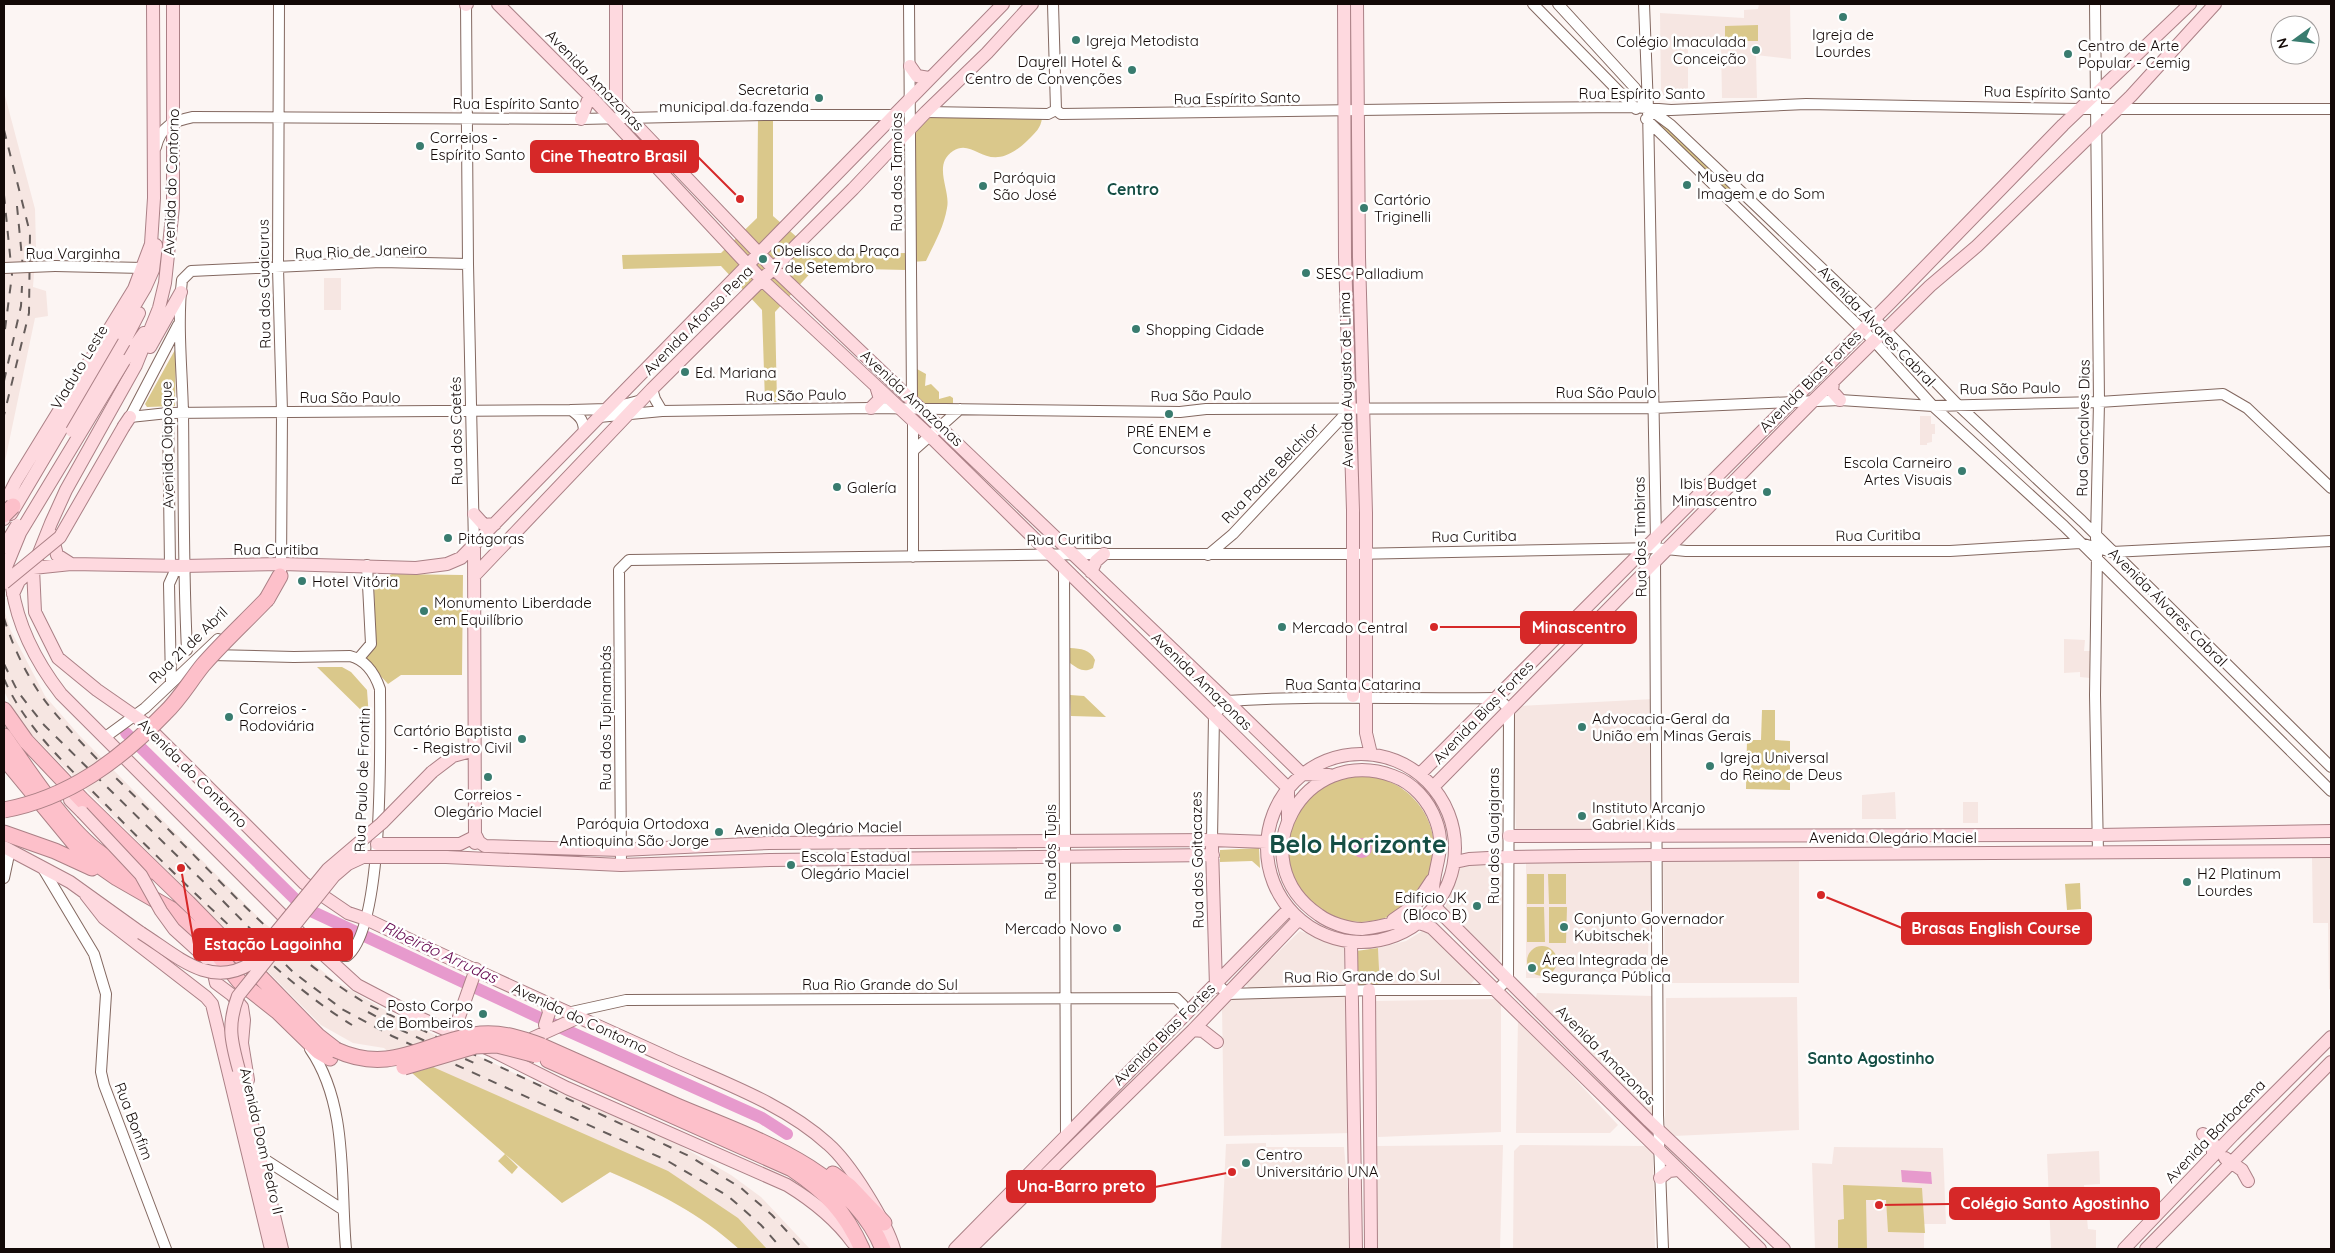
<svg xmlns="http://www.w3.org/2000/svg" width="2335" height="1253" viewBox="0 0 2335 1253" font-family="Quicksand,sans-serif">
<rect width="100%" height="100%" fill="#fcf5f3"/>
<path fill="#f6e6e2" d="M1759 4H1790L1791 59 1756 55 1757 98H1722L1721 45H1688V98H1666L1661 93 1660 13 1744 18V10L1758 9Z
M4 92 35 209 36 247 33 287 46 291 48 316 35 318 4 466Z
M324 278H341V310H324Z
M1920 416H1931V424H1935V434H1932V442L1927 443V445H1920Z
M4 609 10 629 45 696 79 735 262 921 332 979 395 1016 516 1074 674 1142 731 1175 761 1197 810 1249H739L711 1225 665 1196 610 1172 562 1203 384 1048 353 1043 321 1025 29 732 15 713 4 691Z
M2064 639 2085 640 2084 651H2090V678L2080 677V672L2064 673Z
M1654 699V830L1516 831 1512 716 1520 706Z
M1895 792 1896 819H1862V795Z
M1963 802H1978V823H1963Z
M1799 857V983H1665L1663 859Z
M1652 858 1647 979 1526 978V860Z
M2312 858H2331V990L2329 989 2328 923H2313Z
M1504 862 1500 959 1497 962 1444 911 1460 867 1466 864Z
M1424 930 1475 979 1470 985 1380 989 1378 948 1406 941Z
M1300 931 1328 942 1344 945 1345 986 1250 989 1245 984Z
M1537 993 1653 996 1652 1115 1535 1002Z
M1349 995 1351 1133 1224 1136 1222 1007 1232 999Z
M1797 997 1799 1130 1674 1136 1665 1128 1666 998Z
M1496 999 1501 1004V1132L1378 1137 1376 1001Z
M1518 1018 1618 1125 1610 1133H1516Z
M1266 1143V1147H1344L1353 1249H1221L1226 1144Z
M1503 1145 1500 1249H1376V1146Z
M1520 1145 1645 1146 1653 1153 1655 1249H1513L1514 1151Z
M1834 1147 1943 1148 1946 1224H1924V1249H1815L1812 1163 1832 1164Z
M2099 1151 2100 1184 2084 1185 2088 1229 2096 1230V1249H2051L2047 1154Z"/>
<path fill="#dac88b" d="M1758 25V41H1725V26Z
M923 115 1042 118C1041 128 1035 133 1028 140 987 180 976 136 953 151 932 165 951 190 947 208 944 227 934 244 926 261L911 262V129Z
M1660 118 1732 186 1726 192 1654 126Z
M758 119H773V216L816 254 907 253V270L815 268 775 312 777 402H765L762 310 721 266 623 269 622 255 721 253 757 218Z
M176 348 175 406 147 407 145 404Z
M917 369 926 374 925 386 931 384 939 392V399L950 396 953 398V405L921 410 912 401 913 370Z
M392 574 463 575 462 675H401L388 684 365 659 376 646 374 586 379 580Z
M1070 648C1081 649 1090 649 1095 660L1093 668C1084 673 1078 669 1070 663Z
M317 667H342L351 672 367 690 369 718Z
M1070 695 1084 696 1106 717 1071 716Z
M1762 710H1775V740L1790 741V790L1746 789 1747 740H1761Z
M1288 849a73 73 0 1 1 146 0a73 73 0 1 1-146 0Z
M1259 848 1260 868 1252 861 1220 862V850Z
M1527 874H1544V904H1527Z
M1548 874H1566V904H1549Z
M2080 883 2081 909 2067 910 2065 884Z
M1527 907H1544L1545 942H1527Z
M1549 907H1567L1566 943H1549Z
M1527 961a15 15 0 1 1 30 0a15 15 0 1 1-30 0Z
M1378 948 1380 989 1357 988 1356 951Z
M433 1067 668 1171 738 1218 767 1249H739C698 1212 660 1194 610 1172L562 1203 505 1154 518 1167 512 1174 498 1161 505 1154 412 1073Z
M1843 1185 1922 1188 1925 1233 1888 1232 1886 1200H1866L1867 1249H1838V1220L1844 1219Z"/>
<path fill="#e79acd" d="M1352 848a10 10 0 1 1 20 0a10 10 0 1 1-20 0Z
M1901 1170 1931 1172 1932 1184 1902 1182Z"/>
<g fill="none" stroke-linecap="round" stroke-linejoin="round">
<path stroke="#e79acd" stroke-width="12" d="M126 733 296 900 311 911 568 1031 762 1118 787 1134"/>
<defs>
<path id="minor" d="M279 4 278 268 282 412 281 570
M466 4 468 264 474 545
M909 4 912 401
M1053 4 1056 110
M1533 4 1636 109
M1558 4 1635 88 1648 108 1671 125 1874 318 1957 404 2082 521 2331 767
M1644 4 1648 108 1656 541
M2095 4 2099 402 2096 539
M1056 110 1061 114 1504 108 1634 107 1671 110 1806 104 2079 109H2331
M926 112 1048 114 1056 110
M1646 119 1874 341 1933 406 2064 526 2331 791
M156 147C161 126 173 121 193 117L581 119 765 115H894
M55 266 143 268
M652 389 655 399 662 411
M571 410C581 417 584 421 584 433
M168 413 170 566
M130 417 168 413 571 410 607 409 642 400
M130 417 178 325
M599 417 662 411 871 408 1180 412 1206 409 1654 408 1840 400 1933 406 2099 402 2223 394 2247 408 2331 488
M914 450 960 409
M2097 554 2095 695 2098 853
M1208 555 1233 534 1350 409
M913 557V420
M1655 558 1658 1115 1663 1249
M1064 568 1066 1136
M187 650C183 571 184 492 183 413 182 368 177 324 182 280L191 271 381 262 468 264
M211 655 294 657 350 656C366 660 375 674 380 689 380 738 385 927 347 956H336L316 938 302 934
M359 658 371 644 367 565
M171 682 169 584 174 573 183 566
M104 738 145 708 218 639
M1212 840 1214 715 1227 701C1317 695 1407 699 1498 698L1509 709 1508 979 1497 990H1375L1228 994 1216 983
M621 865 619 570 629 560 1096 554H1353L1656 548 1686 551H1950L2080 543 2112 552 2331 541
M42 867 94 954 106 994 101 1072 104 1085 166 1249
M4 878 10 850
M567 1013 626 1000 1176 998 1183 1005 1186 1014
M310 1049C349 1105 340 1184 346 1249
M261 1157 342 1209"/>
<path id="major" d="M173 4V207L165 283 159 308 136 365 66 490 51 523 33 568 35 612 58 658 97 690 143 722 304 883 348 913 366 919C464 966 563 1010 662 1055 718 1081 782 1102 828 1144 850 1163 886 1221 894 1249
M498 4 597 103 761 279 934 440 1288 788V819
M616 4V104L772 267 1227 701 1302 774 1329 775
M1344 4 1345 257 1353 510V696
M1357 4 1359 257 1366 513V733L1371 754
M466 5 467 4
M910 66 917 76 929 78
M581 119 590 95
M124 342 139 313
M150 347 181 292
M124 361 144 333
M1833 382 1832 391 1840 400
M871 408 880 399 876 386
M124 426 130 417
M11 514 145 288 153 270 156 245
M474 514 484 525 495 524
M4 519 5 503 16 481 134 289 151 244 154 198 153 4
M52 535 57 555 71 564
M474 545 475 843
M1091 572 1096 561 1104 554
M474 576 652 389 853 189 926 112 987 53 1032 4
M12 587C18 627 37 663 61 694L301 934 357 985 422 1019 491 1050 567 1088 787 1185C813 1201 835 1218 853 1243
M13 594 19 581 33 568 71 564 183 566 282 564 416 568 447 564 461 558 1003 4
M1267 848a94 94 0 1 1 188 0a94 94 0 1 1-188 0Z
M432 772 453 756 475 750
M1420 774 1892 301 2063 125 2190 4
M1433 787 1813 401 1930 286 1977 246 2131 96 2215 4
M70 800 82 812
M476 836 479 842 485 846 621 850 769 843 1212 840 1267 842
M1509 836 2098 835 2331 831
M377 844H460L476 836
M4 847 70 882 141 933
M1212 847 1216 987
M446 857 621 865 770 860 1213 855
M1455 862 1469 859 1508 857 1657 855 2331 851
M86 895 104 918 206 997 212 1004 271 1249
M1393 920 1416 904 1432 880
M1351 942 1356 1249
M206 958 213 969 216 983 232 995 242 1007 244 1020 242 1043 248 1080
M1369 990 1371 1249
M545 1025 549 1013 547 1004
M1193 1030 1203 1031 1217 1042
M457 1036 459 1017 476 969
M528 1050 533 1038 577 1018
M239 1070 282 1249
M2203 1134 2213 1143V1156
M2225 1158 2242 1170 2248 1181
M1660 1178 1669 1171 1678 1170
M955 1249 1288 910
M970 1249 1193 1030 1298 920
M1760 1249 1432 928C1404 914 1389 927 1362 929 1348 929 1330 923 1319 915 1238 860 1304 743 1393 776 1413 783 1429 801 1436 821 1446 848 1435 863 1433 888 1433 894 1434 901 1435 907L1649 1121 1784 1249
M2124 1249 2233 1135 2331 1037
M2146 1249 2331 1062"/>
<path id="highway" d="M267 599 280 576
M4 710 26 741 82 800 188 903 318 1036 336 1050
M4 736C28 770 66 829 100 853 113 863 129 870 144 878
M4 758 84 855 117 878 171 909 211 946 239 981 277 1011 318 1051 330 1058
M4 833 55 851 92 868
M542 1046C587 1066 632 1086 677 1106 750 1137 850 1168 883 1249
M548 1060 792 1169C826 1192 845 1211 862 1249
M833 1174 849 1186 884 1223"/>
</defs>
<use href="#minor" stroke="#836860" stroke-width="12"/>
<use href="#major" stroke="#ab8086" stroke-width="14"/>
<use href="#highway" stroke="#ab8086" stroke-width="17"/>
<use href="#minor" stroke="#fff" stroke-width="10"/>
<use href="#major" stroke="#fed9df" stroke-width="12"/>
<use href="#highway" stroke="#fdc0ca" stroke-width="15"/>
<path stroke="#655c5a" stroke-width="2" stroke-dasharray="9 9" stroke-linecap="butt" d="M4 130 30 233 29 313 4 415
M4 195 12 275 4 337
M17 206 23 268
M4 381 21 306 22 286
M4 618C13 648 29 681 49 706 85 750 130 791 170 831 232 893 291 959 367 1004L691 1157 741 1188 772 1215 803 1249
M4 664 18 692 44 725 221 899 293 972 342 1009 392 1036 666 1160 728 1196 761 1225 782 1249
M4 679C27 731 72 770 111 810 151 851 192 891 234 930 272 965 308 998 352 1025
M368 1012 401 1030 474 1063"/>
<defs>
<path id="minor-bridge" d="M4 268 55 266"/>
<path id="major-bridge" d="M72 431 124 342
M4 547 17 525
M4 572 20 533 124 361
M4 583 60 537 124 426
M82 812 141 875 161 911 174 929 206 958
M141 933C176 955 209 989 250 964L328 869 382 823 432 772
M239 1070C231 1041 227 1025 238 996L334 876 348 864 363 857H446"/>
<path id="highway-bridge" d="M4 515 13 506
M4 810C69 798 120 760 165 713 180 699 190 681 203 665 223 642 246 621 267 599
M336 1050C393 1076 426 1041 481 1034 502 1032 523 1039 542 1046
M404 1067 475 1046 497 1045 536 1055"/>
</defs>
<use href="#minor-bridge" stroke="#836860" stroke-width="12" stroke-linecap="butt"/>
<use href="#major-bridge" stroke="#ab8086" stroke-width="14" stroke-linecap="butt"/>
<use href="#highway-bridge" stroke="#ab8086" stroke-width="17" stroke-linecap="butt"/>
<use href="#minor-bridge" stroke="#fff" stroke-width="10"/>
<use href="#major-bridge" stroke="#fed9df" stroke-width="12"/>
<use href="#highway-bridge" stroke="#fdc0ca" stroke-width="15"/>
</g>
<g fill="#397c6f" stroke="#fff" stroke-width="2">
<circle cx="1843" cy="17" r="5"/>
<circle cx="1076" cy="40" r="5"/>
<circle cx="1756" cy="50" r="5"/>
<circle cx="2068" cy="54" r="5"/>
<circle cx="1132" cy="70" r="5"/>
<circle cx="819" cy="98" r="5"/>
<circle cx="420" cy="146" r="5"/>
<circle cx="1687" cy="185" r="5"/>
<circle cx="983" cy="186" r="5"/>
<circle cx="1364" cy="208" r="5"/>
<circle cx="763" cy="259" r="5"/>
<circle cx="1306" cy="273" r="5"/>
<circle cx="1136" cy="329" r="5"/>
<circle cx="685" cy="372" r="5"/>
<circle cx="1169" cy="414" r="5"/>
<circle cx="1962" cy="471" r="5"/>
<circle cx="837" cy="487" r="5"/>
<circle cx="1767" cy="492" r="5"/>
<circle cx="448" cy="538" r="5"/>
<circle cx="302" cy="581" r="5"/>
<circle cx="424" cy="611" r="5"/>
<circle cx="1282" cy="627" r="5"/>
<circle cx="229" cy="717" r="5"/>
<circle cx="1582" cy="727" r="5"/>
<circle cx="522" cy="739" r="5"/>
<circle cx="1710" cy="766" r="5"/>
<circle cx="488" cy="777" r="5"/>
<circle cx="1582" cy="816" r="5"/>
<circle cx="719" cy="832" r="5"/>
<circle cx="791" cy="865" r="5"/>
<circle cx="2187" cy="882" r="5"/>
<circle cx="1477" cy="906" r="5"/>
<circle cx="1564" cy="927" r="5"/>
<circle cx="1117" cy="928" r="5"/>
<circle cx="1532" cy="968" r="5"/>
<circle cx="483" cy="1014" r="5"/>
<circle cx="1246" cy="1163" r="5"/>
</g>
<g text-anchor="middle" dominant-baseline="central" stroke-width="5" stroke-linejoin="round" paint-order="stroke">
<g font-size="15" fill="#130907" stroke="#fff" text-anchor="start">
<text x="1843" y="34" text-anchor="middle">Igreja de<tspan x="1843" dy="17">Lourdes</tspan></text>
<text x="1086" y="40">Igreja Metodista</text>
<text x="1746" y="41" text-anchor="end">Colégio Imaculada<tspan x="1746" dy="17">Conceição</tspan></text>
<text x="2078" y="45">Centro de Arte<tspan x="2078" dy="17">Popular - Cemig</tspan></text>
<text x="1122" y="61" text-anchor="end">Dayrell Hotel &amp;<tspan x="1122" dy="17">Centro de Convenções</tspan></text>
<text x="809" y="89" text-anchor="end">Secretaria<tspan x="809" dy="17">municipal da fazenda</tspan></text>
<text x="430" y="137">Correios -<tspan x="430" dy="17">Espírito Santo</tspan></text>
<text x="1697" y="176">Museu da<tspan x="1697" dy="17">Imagem e do Som</tspan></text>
<text x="993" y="177">Paróquia<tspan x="993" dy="17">São José</tspan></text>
<text x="1374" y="199">Cartório<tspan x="1374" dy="17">Triginelli</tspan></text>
<text x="773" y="250">Obelisco da Praça<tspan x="773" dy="17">7 de Setembro</tspan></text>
<text x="1316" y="273">SESC Palladium</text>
<text x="1146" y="329">Shopping Cidade</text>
<text x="695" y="372">Ed. Mariana</text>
<text x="1169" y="431" text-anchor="middle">PRÉ ENEM e<tspan x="1169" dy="17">Concursos</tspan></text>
<text x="1952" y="462" text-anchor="end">Escola Carneiro<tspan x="1952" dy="17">Artes Visuais</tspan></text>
<text x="1757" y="483" text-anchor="end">Ibis Budget<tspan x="1757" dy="17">Minascentro</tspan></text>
<text x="847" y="487">Galería</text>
<text x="458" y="538">Pitágoras</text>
<text x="312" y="581">Hotel Vitória</text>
<text x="434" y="602">Monumento Liberdade<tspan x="434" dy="17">em Equilíbrio</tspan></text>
<text x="1292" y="627">Mercado Central</text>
<text x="239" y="708">Correios -<tspan x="239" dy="17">Rodoviária</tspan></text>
<text x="1592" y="718">Advocacia-Geral da<tspan x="1592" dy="17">União em Minas Gerais</tspan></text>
<text x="512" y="730" text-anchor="end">Cartório Baptista<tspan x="512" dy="17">- Registro Civil</tspan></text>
<text x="1720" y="757">Igreja Universal<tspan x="1720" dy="17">do Reino de Deus</tspan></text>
<text x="488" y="794" text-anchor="middle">Correios -<tspan x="488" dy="17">Olegário Maciel</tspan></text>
<text x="1592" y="807">Instituto Arcanjo<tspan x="1592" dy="17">Gabriel Kids</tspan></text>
<text x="709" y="823" text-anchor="end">Paróquia Ortodoxa<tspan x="709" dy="17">Antioquina São Jorge</tspan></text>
<text x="801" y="856">Escola Estadual<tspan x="801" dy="17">Olegário Maciel</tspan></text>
<text x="2197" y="873">H2 Platinum<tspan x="2197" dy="17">Lourdes</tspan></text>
<text x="1467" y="897" text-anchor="end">Edificio JK<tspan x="1467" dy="17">(Bloco B)</tspan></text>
<text x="1574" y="918">Conjunto Governador<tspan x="1574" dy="17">Kubitschek</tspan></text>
<text x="1107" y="928" text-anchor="end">Mercado Novo</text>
<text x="1542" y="959">Área Integrada de<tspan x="1542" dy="17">Segurança Pública</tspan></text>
<text x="473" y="1005" text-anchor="end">Posto Corpo<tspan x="473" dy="17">de Bombeiros</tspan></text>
<text x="1256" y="1154">Centro<tspan x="1256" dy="17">Universitário UNA</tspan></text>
</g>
<g font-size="15" fill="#130907" stroke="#fff">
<text transform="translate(595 80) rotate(46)">Avenida Amazonas</text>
<text transform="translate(2047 92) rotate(1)">Rua Espírito Santo</text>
<text x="1642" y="93">Rua Espírito Santo</text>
<text transform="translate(1237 98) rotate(-1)">Rua Espírito Santo</text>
<text x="516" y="103">Rua Espírito Santo</text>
<text transform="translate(896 172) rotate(-90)">Rua dos Tamoios</text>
<text transform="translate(171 182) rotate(-88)">Avenida do Contorno</text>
<text transform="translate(361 251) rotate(-2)">Rua Rio de Janeiro</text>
<text x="73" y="253">Rua Varginha</text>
<text transform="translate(264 284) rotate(-91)">Rua dos Guaicurus</text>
<text transform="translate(698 320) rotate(-45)">Avenida Afonso Pena</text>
<text transform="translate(1877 326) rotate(46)">Avenida Álvares Cabral</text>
<text transform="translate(79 367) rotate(-59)">Viaduto Leste</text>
<text transform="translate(1346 380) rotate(-91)">Avenida Augusto de Lima</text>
<text transform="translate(1810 381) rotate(-45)">Avenida Bias Fortes</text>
<text transform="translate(2010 388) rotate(-1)">Rua São Paulo</text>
<text x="1606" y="392">Rua São Paulo</text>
<text transform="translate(796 395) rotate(-1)">Rua São Paulo</text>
<text transform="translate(1201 395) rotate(-1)">Rua São Paulo</text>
<text x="350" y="397">Rua São Paulo</text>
<text transform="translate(912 398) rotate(43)">Avenida Amazonas</text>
<text transform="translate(2083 428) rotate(-89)">Rua Gonçalves Dias</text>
<text transform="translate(456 431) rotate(-91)">Rua dos Caetés</text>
<text transform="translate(167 445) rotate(-91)">Avenida Oiapoque</text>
<text transform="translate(1270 473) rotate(-46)">Rua Padre Belchior</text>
<text transform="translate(1878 535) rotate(-1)">Rua Curitiba</text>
<text transform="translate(1474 536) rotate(-1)">Rua Curitiba</text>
<text transform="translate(1640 537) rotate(-91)">Rua dos Timbiras</text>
<text transform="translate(1069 539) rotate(-1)">Rua Curitiba</text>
<text x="276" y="549">Rua Curitiba</text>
<text transform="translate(2168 607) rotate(45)">Avenida Álvares Cabral</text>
<text transform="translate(188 645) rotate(-44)">Rua 21 de Abril</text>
<text transform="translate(1202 681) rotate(44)">Avenida Amazonas</text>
<text x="1353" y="684">Rua Santa Catarina</text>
<text transform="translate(1483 712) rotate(-46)">Avenida Bias Fortes</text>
<text transform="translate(605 718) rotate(-90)">Rua dos Tupinambás</text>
<text transform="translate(193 773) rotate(45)">Avenida do Contorno</text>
<text transform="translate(362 780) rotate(-88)">Rua Paulo de Frontin</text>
<text transform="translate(818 828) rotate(-1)">Avenida Olegário Maciel</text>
<text transform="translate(1493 836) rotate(-90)">Rua dos Guajajaras</text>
<text x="1893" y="837">Avenida Olegário Maciel</text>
<text transform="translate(1050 852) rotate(-90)">Rua dos Tupis</text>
<text transform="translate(1197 860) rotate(-91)">Rua dos Goitacazes</text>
<text transform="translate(1362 976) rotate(-1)">Rua Rio Grande do Sul</text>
<text x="880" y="984">Rua Rio Grande do Sul</text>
<text transform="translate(580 1018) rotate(25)">Avenida do Contorno</text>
<text transform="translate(1164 1034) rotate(-45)">Avenida Bias Fortes</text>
<text transform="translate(1606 1055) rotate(45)">Avenida Amazonas</text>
<text transform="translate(134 1121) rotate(69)">Rua Bonfim</text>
<text transform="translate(2215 1131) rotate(-46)">Avenida Barbacena</text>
<text transform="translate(262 1141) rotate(77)">Avenida Dom Pedro II</text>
</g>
<g font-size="16" font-weight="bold" fill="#154e44" stroke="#fff">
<text x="1133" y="189">Centro</text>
<text x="1871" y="1058">Santo Agostinho</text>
</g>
<g font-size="16" font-style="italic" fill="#63054e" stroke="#fff">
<text transform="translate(440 952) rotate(25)">Ribeirão Arrudas</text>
</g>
<g font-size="25" font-weight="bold" fill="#154e44" stroke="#fff">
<text x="1358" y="843">Belo Horizonte</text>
</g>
</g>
<path fill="none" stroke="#d62828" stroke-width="2" d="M740 199L698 157M1434 627L1521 627M1821 895L1902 928M181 868L194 944M1232 1172L1155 1187M1879 1205L1950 1204"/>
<g fill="#d62828" stroke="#fff" stroke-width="2">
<circle cx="740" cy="199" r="5"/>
<circle cx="1434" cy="627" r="5"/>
<circle cx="1821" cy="895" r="5"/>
<circle cx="181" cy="868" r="5"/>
<circle cx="1232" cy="1172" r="5"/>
<circle cx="1879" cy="1205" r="5"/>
</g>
<g fill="#d62828" stroke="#d62828" stroke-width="2">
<rect x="531" y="141" width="167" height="31" rx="5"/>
<rect x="1521" y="612" width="115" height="31" rx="5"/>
<rect x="1902" y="913" width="189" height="31" rx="5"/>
<rect x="194" y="929" width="158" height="31" rx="5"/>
<rect x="1007" y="1171" width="148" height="31" rx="5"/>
<rect x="1950" y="1188" width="209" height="31" rx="5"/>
</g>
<g font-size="16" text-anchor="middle" font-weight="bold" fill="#fff">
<text x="614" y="162">Cine Theatro Brasil</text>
<text x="1579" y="633">Minascentro</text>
<text x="1996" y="934">Brasas English Course</text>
<text x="273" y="950">Estação Lagoinha</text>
<text x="1081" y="1192">Una-Barro preto</text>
<text x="2055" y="1209">Colégio Santo Agostinho</text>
</g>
<rect width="2335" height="1253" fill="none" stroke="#130907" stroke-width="10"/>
<g transform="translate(2295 40) rotate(255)"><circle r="24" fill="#ffffff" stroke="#a19d9c"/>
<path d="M0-4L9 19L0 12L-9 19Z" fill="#397c6f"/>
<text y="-8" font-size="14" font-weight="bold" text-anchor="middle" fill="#130907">N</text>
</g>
</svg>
